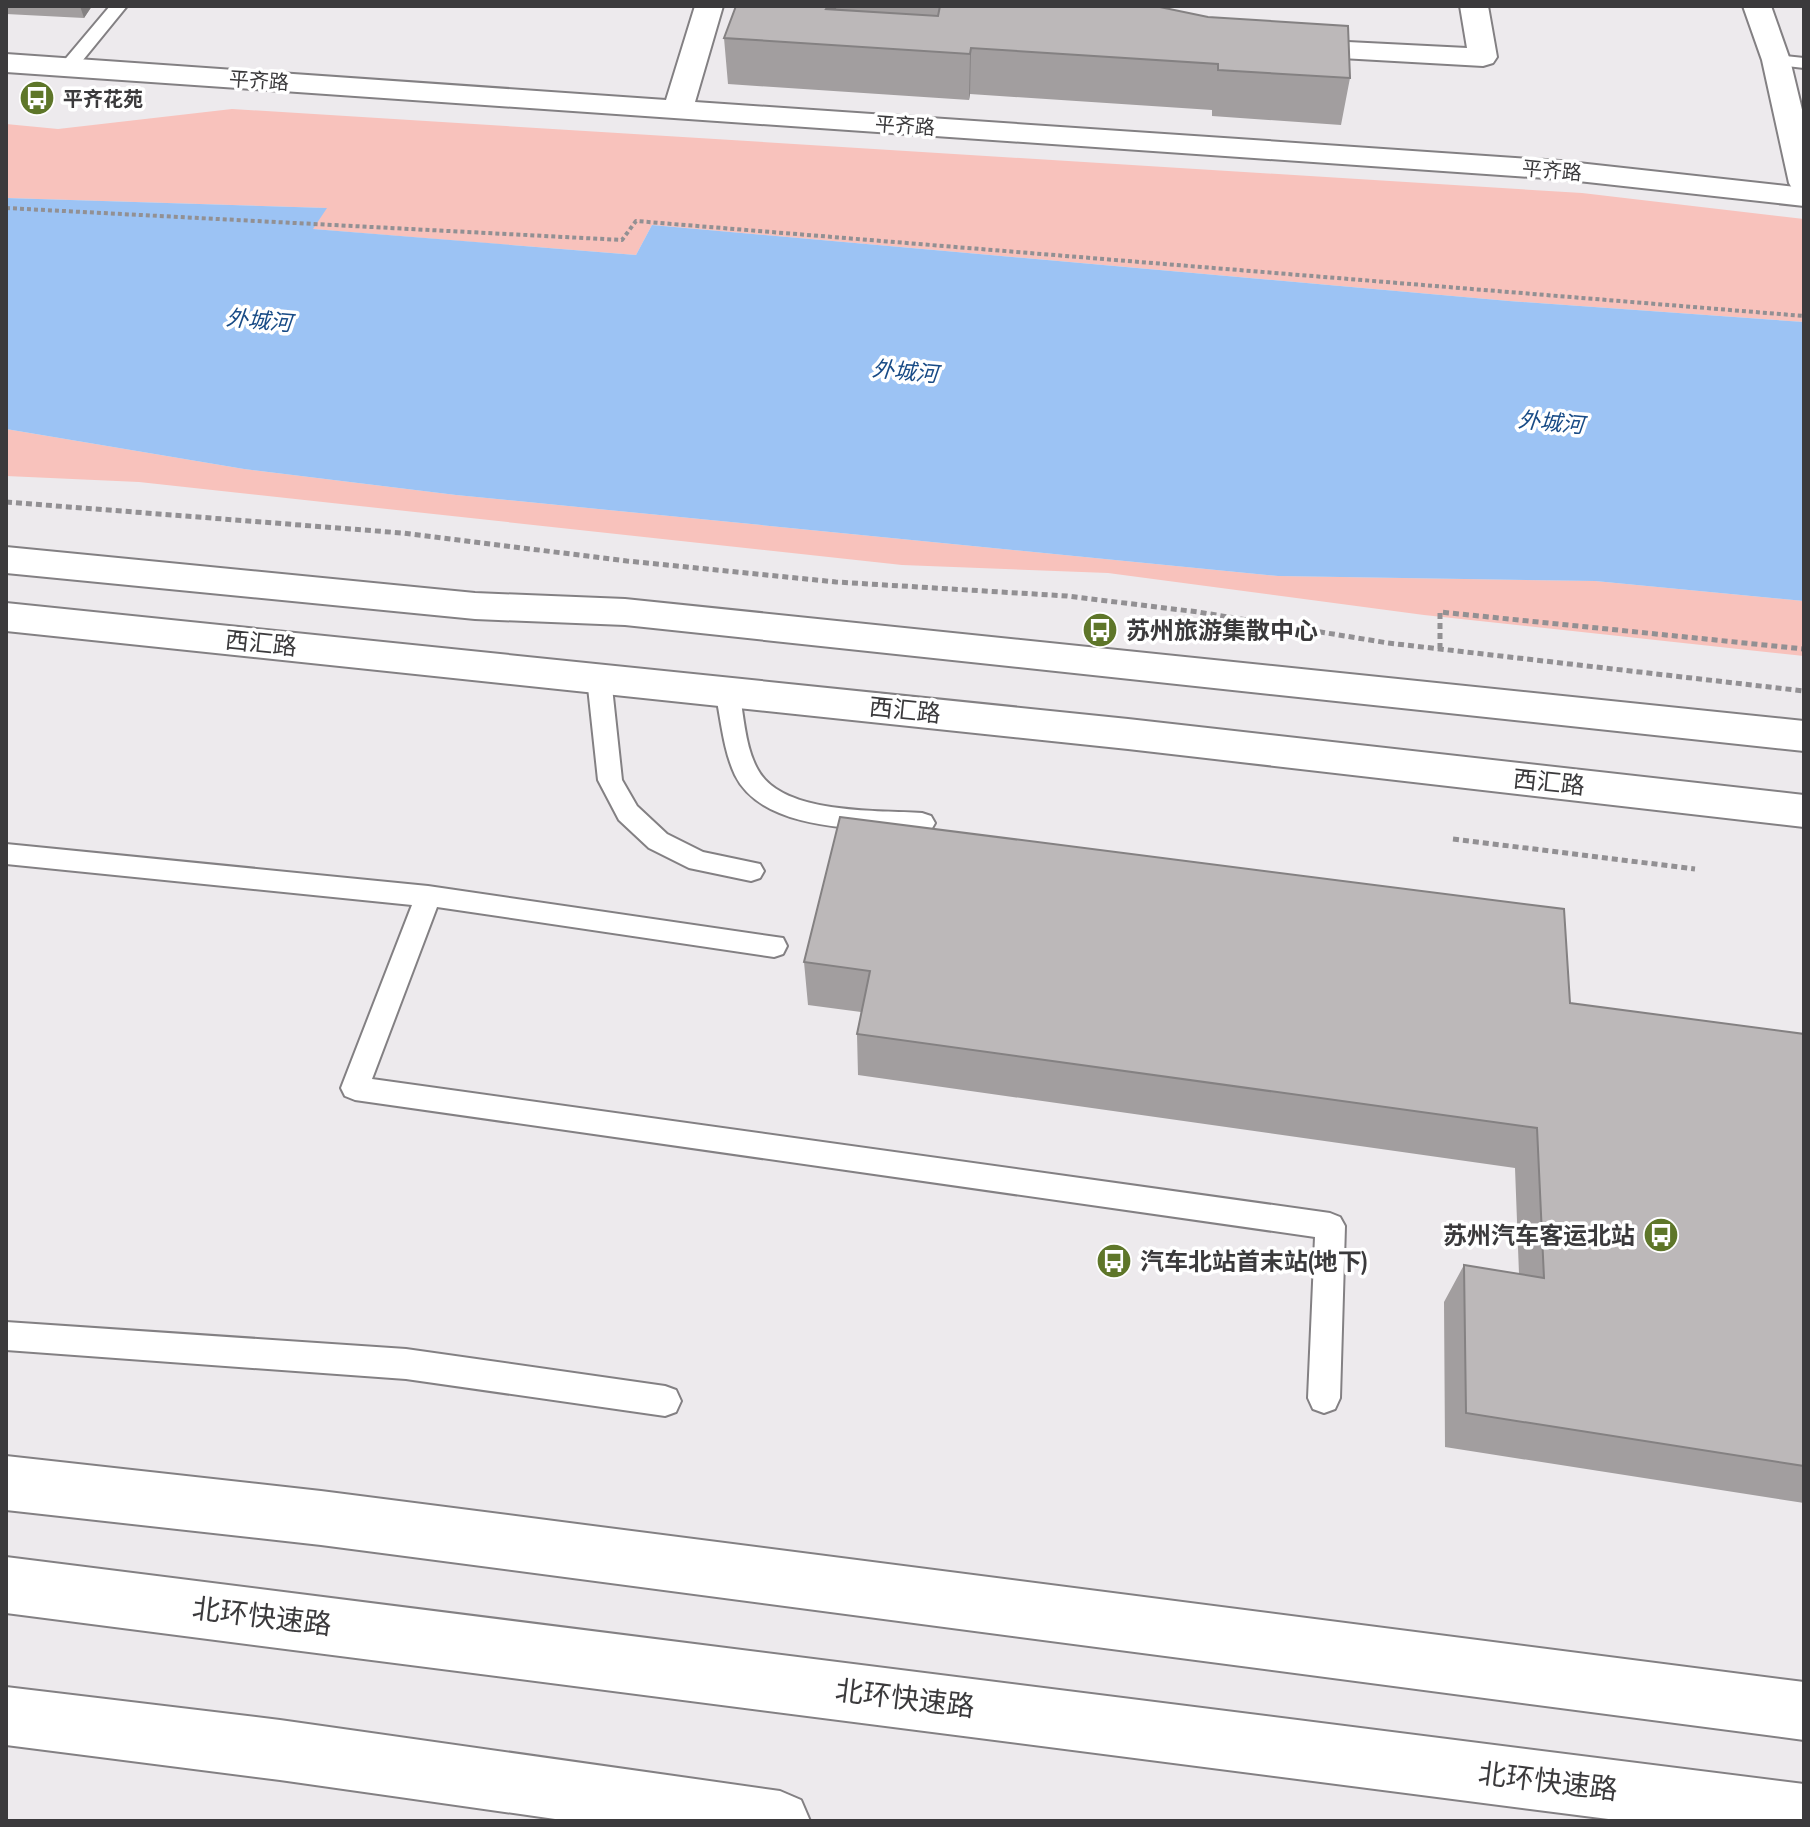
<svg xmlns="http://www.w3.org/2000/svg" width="1810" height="1827" viewBox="0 0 1810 1827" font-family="'Asap Condensed','Noto Sans SC',sans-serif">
<rect width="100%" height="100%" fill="#edeaed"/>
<path fill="#f8c2bc" d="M232 109 1582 193 1804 219V322L1509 301 652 225 636 255 312 229 326 208 6 198V124L58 129Z
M6 429 244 469 456 495 1278 576 1595 581 1804 601V656L1424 615 1108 573 902 565 139 482 6 476Z"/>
<path fill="#9cc3f4" d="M6 198 327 208 313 229 636 255 652 225 1509 301 1804 322V601L1595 581 1278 576 456 495 244 469 6 429Z"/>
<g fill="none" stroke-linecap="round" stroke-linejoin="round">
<defs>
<path id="lane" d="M110 6H127L74 71H62L60 67 62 63Z
M1776 55 1804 58V68L1770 64 1768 60Z
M599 670 607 672 611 678 622 780 637 806 667 834 703 852 760 864 764 871 760 878 751 881 689 868 649 848 619 820 598 780 587 678 591 672Z
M727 682 735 685 739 691C744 716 745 748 758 770 783 815 877 810 922 813L931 816 935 823 931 830 922 833C867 828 763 833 735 775 723 749 721 719 715 691L719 685Z
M6 844 428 886 783 938 787 946 783 954 774 957 437 907 372 1079 1330 1213 1340 1217 1345 1226 1340 1398 1335 1409 1324 1413 1313 1409 1308 1398 1315 1237 355 1100 345 1096 341 1088 412 905 6 864Z
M6 1322 406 1349 665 1386 676 1390 681 1401 676 1412 665 1416 406 1379 6 1350Z"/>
<path id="street" d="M1460 6H1488L1497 57 1493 63 1483 66 1288 55 1278 53 1274 47 1278 41 1288 39 1467 48Z
M1743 6H1771L1790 60 1804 118V192L1793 190 1789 183 1762 60Z"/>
<path id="secondary" d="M695 6H723L695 102 1560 161 1804 188V206L1560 179 6 72V54L666 100Z"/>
<path id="primary" d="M6 547 475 593 625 599 1804 721V751L625 625 475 619 6 573Z
M6 603 1128 719 1804 795V827L1128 749 6 631Z"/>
<path id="highway" d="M6 1456 321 1491 1804 1682V1740L321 1545 6 1510Z
M6 1557 1804 1784V1821H1624L6 1613Z
M6 1687 280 1720 780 1791 801 1800 810 1821H569L280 1780 6 1745Z"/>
</defs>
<use href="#lane" stroke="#838083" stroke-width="4"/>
<use href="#street" stroke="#838083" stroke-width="4"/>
<use href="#secondary" stroke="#838083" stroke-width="4"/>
<use href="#primary" stroke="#838083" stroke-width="4"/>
<use href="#highway" stroke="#838083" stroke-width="4"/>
<path stroke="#929093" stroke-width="4" stroke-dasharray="4 3" stroke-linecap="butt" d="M6 208 622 240 636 221 1804 316"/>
<path stroke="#929093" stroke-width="5" stroke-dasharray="6 4" stroke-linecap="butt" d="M6 502 402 533 627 561 836 582 1067 596 1198 612 1388 643 1804 691
M1440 649V612L1804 649
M1453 839 1695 869"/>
<use href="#lane" fill="#fff" fill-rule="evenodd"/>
<use href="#street" fill="#fff" fill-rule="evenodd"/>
<use href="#secondary" fill="#fff" fill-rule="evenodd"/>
<use href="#primary" fill="#fff" fill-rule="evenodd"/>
<use href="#highway" fill="#fff" fill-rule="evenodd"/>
</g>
<path fill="#a29e9f" d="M6 6H92L84 18 6 14Z
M736 6H1155L1350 78 1341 125 1212 116V110L970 94 969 100 728 84 724 38Z
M804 962 1570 1003 1804 1034V1503L1445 1447 1444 1302 1464 1265 1519 1274 1515 1168 858 1075 857 1034 861 1012 808 1005Z"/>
<path fill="#848182" d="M80 6H92L84 18Z
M828 6H836L837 26 826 9Z
M971 48 970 94 969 100 970 54Z"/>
<path fill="#bcb8b9" stroke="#848182" stroke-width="2" d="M736 6H828L826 9 938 16 940 6H1155L1208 17 1348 26 1350 78 1218 70V64L971 48 970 54 724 38Z
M840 817 1564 909 1570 1003 1804 1034V1466L1466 1413 1464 1265 1544 1278 1537 1128 857 1034 870 971 804 962Z"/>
<defs>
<symbol id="bus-disc" viewBox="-11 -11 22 22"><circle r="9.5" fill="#5e7629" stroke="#fff"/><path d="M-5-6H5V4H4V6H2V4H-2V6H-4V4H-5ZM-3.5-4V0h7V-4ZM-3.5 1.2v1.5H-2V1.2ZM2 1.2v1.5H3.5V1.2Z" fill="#fff"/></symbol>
</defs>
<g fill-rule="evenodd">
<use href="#bus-disc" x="17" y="78" width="40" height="40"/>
<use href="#bus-disc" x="1080" y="610" width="40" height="40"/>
<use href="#bus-disc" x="1641" y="1215" width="40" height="40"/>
<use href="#bus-disc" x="1094" y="1241" width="40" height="40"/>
</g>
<g text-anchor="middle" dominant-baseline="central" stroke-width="7" stroke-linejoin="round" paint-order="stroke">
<g font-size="20" fill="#3b3a3c" stroke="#fff">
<text transform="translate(259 80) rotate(4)">平齐路</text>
<text transform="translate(905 125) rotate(4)">平齐路</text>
<text transform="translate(1552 170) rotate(5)">平齐路</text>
</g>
<g font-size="20" font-weight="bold" fill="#3b3a3c" stroke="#fff" text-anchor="start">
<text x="63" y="98">平齐花苑</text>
</g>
<g font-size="22" font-style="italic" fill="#184b86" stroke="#fff">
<text transform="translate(259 320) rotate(5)">外城河</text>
<text transform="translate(905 371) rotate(5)">外城河</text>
<text transform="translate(1551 422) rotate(5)">外城河</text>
</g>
<g font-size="24" font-weight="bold" fill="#3b3a3c" stroke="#fff" text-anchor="start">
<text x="1126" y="630">苏州旅游集散中心</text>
<text x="1635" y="1235" text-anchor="end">苏州汽车客运北站</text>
<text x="1140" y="1261">汽车北站首末站(地下)</text>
</g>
<g font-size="24" fill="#3b3a3c" stroke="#fff">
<text transform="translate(261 643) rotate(6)">西汇路</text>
<text transform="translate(905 710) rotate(6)">西汇路</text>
<text transform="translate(1549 782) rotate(6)">西汇路</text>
</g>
<g font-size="28" fill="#3b3a3c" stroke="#fff">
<text transform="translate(262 1616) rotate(7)">北环快速路</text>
<text transform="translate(905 1698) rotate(7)">北环快速路</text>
<text transform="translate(1548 1781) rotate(7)">北环快速路</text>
</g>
</g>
<rect width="1810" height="1827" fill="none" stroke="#3b3a3c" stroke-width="16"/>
</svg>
